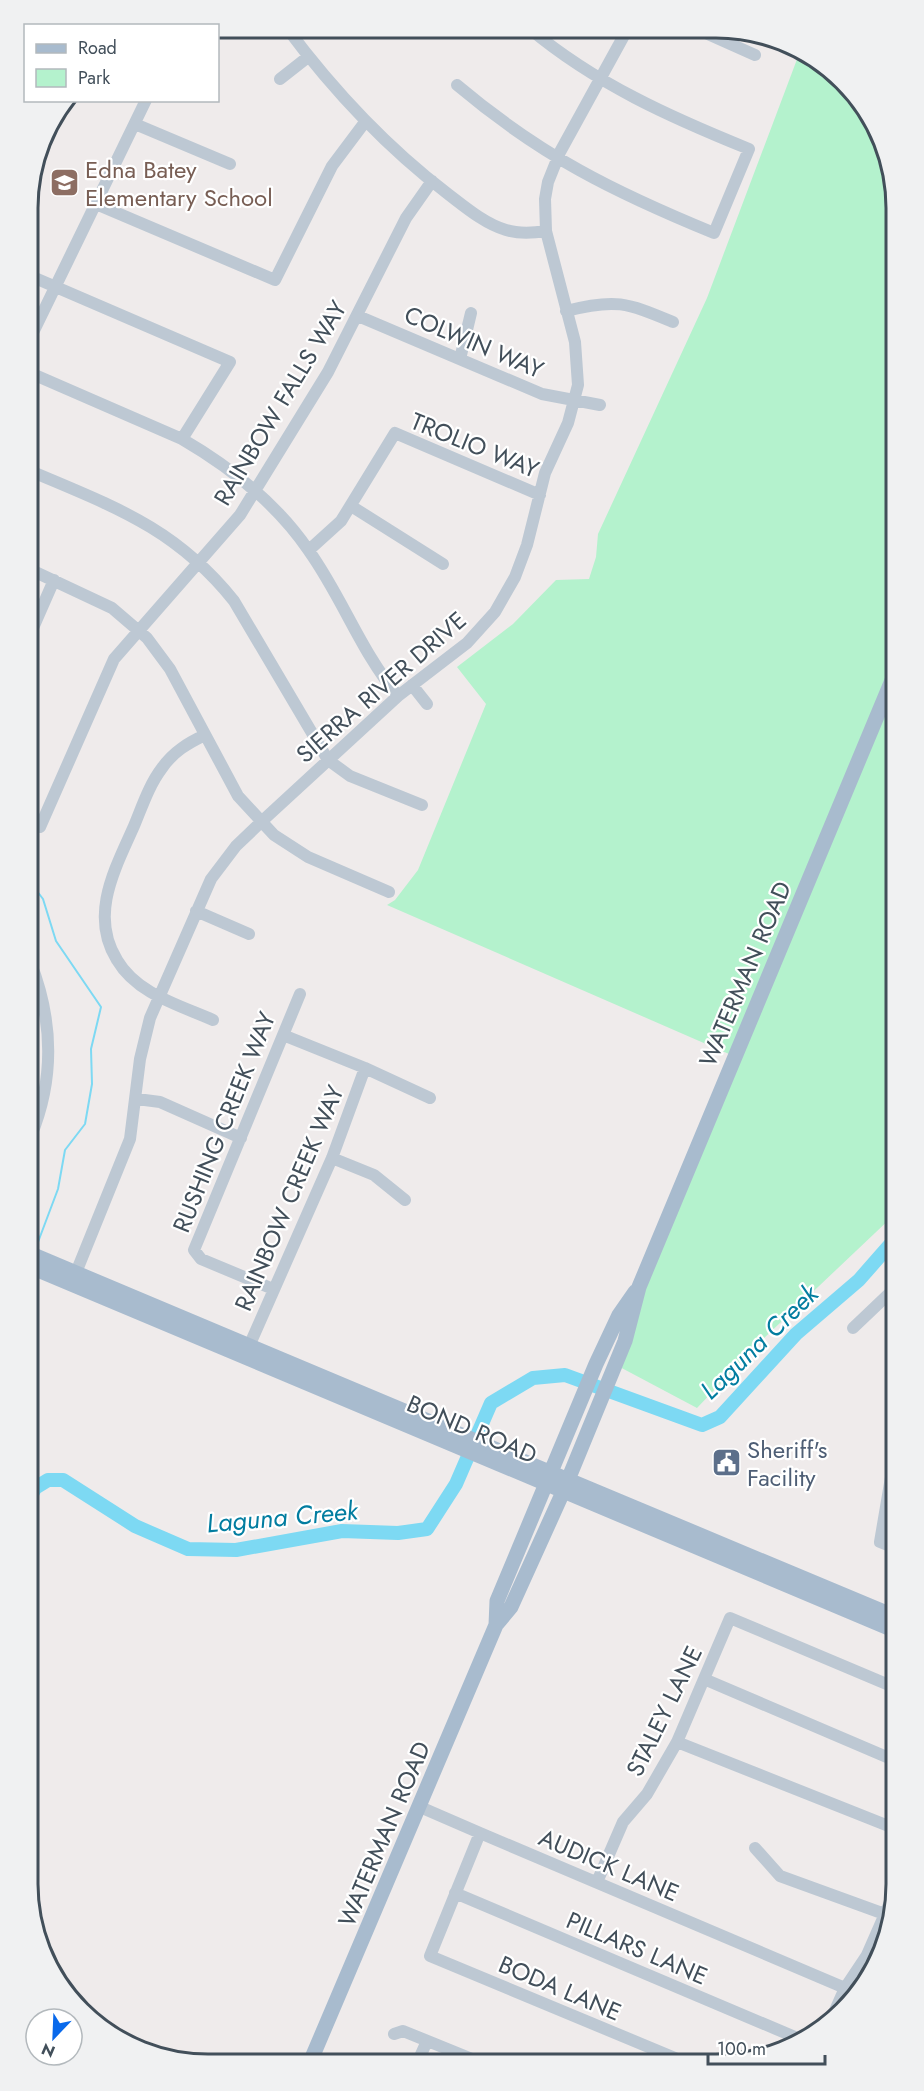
<svg xmlns="http://www.w3.org/2000/svg" width="924" height="2091" viewBox="0 0 924 2091" font-family="Jost,sans-serif">
<rect width="100%" height="100%" fill="#efebeb"/>
<path fill="#b4f2cd" d="M799 54 836 72 873 117 891 160 894 1215 761 1341 697 1408 616 1365 729 1054 387 905 395 900 418 870 486 704 457 667 513 624 556 580 589 579 596 557 598 534 707 298Z"/>
<g fill="none" stroke-linecap="round" stroke-linejoin="round">
<path stroke="#7dd9f3" stroke-width="2" d="M30 882 43 899 56 941 101 1007 91 1049 92 1084 85 1124 65 1150 58 1189 35 1250"/>
<path stroke="#7dd9f3" stroke-width="14" d="M32 1494 35 1488 48 1480H63L135 1526 188 1549 236 1550 342 1531 398 1533 427 1529 456 1484 491 1403 533 1378 565 1375 702 1425 720 1417 796 1334 859 1280 894 1240"/>
<path stroke="#bdc8d3" stroke-width="12" d="M286 27C333 90 385 146 448 194 465 207 485 224 506 230 519 234 533 233 546 231
M699 30 755 55
M280 79 308 57
M457 85C541 156 614 192 714 233L749 149C670 117 596 84 530 29
M135 124 230 164
M96 204 275 280 332 166 365 122
M28 275 230 362 182 439
M566 311C616 298 627 303 673 322
M358 316 542 394 600 405
M28 343 146 100
M460 359 471 313
M28 372 182 439C230 467 278 505 309 551 342 597 361 652 398 696
M28 470C112 506 175 527 234 601L328 760 350 776 422 805
M351 506 443 564
M309 550 341 521 395 433 540 495
M29 569 112 608 147 638 170 669 238 796 274 835 308 857 389 892
M29 637 54 580
M412 685 427 704
M205 735C188 743 173 752 162 768 149 785 142 807 134 826 115 869 89 915 117 960 137 994 179 1005 213 1020
M30 822 40 827 114 659 240 515 328 372 406 218 432 181
M196 911 249 934
M30 961C53 1019 55 1078 31 1136
M283 1035 365 1068 430 1098
M137 1099 160 1102 241 1138
M332 1158 374 1175 405 1200
M73 1280 130 1139 140 1059 150 1018 211 879 236 846 260 823 398 696 467 643 495 612 515 577 527 545 545 473 568 423 578 385 575 342 546 231 545 199 548 182 560 152 627 30
M273 1289 201 1259 194 1250 300 994
M853 1328 895 1288
M250 1344 332 1158 365 1068
M895 1454 880 1542 895 1548
M704 1679 896 1761
M677 1742 896 1829
M420 1807 480 1833
M755 1848 780 1876 890 1916
M597 1882 623 1822 647 1794 677 1742 730 1618 896 1688
M455 1893 802 2040
M830 2022 845 1988 867 1955 892 1898 896 1828
M394 2034 403 2031 472 2059
M675 2058 430 1956 480 1833 845 1988
M419 2059 427 2041"/>
<path stroke="#a8bbce" stroke-width="15" d="M31 1254C320 1375 607 1497 896 1617
M31 1267 896 1631
M496 1625 511 1607 563 1492 625 1341 639 1287 893 678
M311 2060 496 1625 497 1601 596 1364 619 1315 635 1292"/>
</g>
<defs>
<symbol id="school-square" viewBox="-11 -11 22 22"><rect x="-9" y="-9" width="18" height="18" rx="4" fill="#8d6e63" stroke="#fff"/><path d="M0-5L7-2L0 1L-7-2ZM-4 1L0 2.5L4 1V4Q0 6-4 4Z" fill="#fff"/></symbol>
<symbol id="civic-square" viewBox="-11 -11 22 22"><rect x="-9" y="-9" width="18" height="18" rx="4" fill="#5c6f8a" stroke="#fff"/><path d="M-.6-6.5H3V-4.5H.6V-3L4-1V1h2V6H-6V1h2V-1L-.6-3ZM-1.2 2.5V6h2.4V2.5Z" fill="#fff"/></symbol>
</defs>
<g fill-rule="evenodd">
<use href="#school-square" x="48" y="166" width="33" height="33"/>
<use href="#civic-square" x="710" y="1446" width="33" height="33"/>
</g>
<g text-anchor="middle" dominant-baseline="central" stroke-width="4.5" stroke-linejoin="round" paint-order="stroke">
<g font-size="24" fill="#785e54" stroke="#fff" text-anchor="start">
<text x="85" y="169">Edna Batey<tspan x="85" dy="28">Elementary School</tspan></text>
</g>
<g font-size="24" fill="#424f5a" stroke="#fff">
<text transform="translate(474 342) rotate(23)">COLWIN WAY</text>
<text transform="translate(280 403) rotate(-59)">RAINBOW FALLS WAY</text>
<text transform="translate(475 445) rotate(22)">TROLIO WAY</text>
<text transform="translate(381 687) rotate(-41)">SIERRA RIVER DRIVE</text>
<text transform="translate(745 974) rotate(-67)">WATERMAN ROAD</text>
<text transform="translate(224 1122) rotate(-68)">RUSHING CREEK WAY</text>
<text transform="translate(289 1198) rotate(-67)">RAINBOW CREEK WAY</text>
<text transform="translate(472 1429) rotate(23)">BOND ROAD</text>
<text transform="translate(664 1711) rotate(-64)">STALEY LANE</text>
<text transform="translate(384 1834) rotate(-67)">WATERMAN ROAD</text>
<text transform="translate(609 1865) rotate(23)">AUDICK LANE</text>
<text transform="translate(637 1948) rotate(23)">PILLARS LANE</text>
<text transform="translate(560 1988) rotate(23)">BODA LANE</text>
</g>
<g font-size="24" fill="#4e5e75" stroke="#fff" text-anchor="start">
<text x="747" y="1449">Sheriff's<tspan x="747" dy="28">Facility</tspan></text>
</g>
<g font-size="26" font-style="italic" fill="#027da0" stroke="#fff">
<text transform="translate(759 1342) rotate(-44)">Laguna Creek</text>
<text transform="translate(282 1517) rotate(-5)">Laguna Creek</text>
</g>
</g>
<path d="M0 0H924V2091H0ZM208 38H716A170 170 0 0 1 886 208V1884A170 170 0 0 1 716 2054H208A170 170 0 0 1 38 1884V208A170 170 0 0 1 208 38Z" fill="#f0f1f2" fill-rule="evenodd"/>
<path fill="none" stroke="#424f5a" stroke-width="3" d="M208 38H716A170 170 0 0 1 886 208V1884A170 170 0 0 1 716 2054H208A170 170 0 0 1 38 1884V208A170 170 0 0 1 208 38Z"/>
<rect x="24" y="24" width="195" height="78" fill="#ffffff" stroke="#b3b9bd" stroke-width="1.5"/>
<rect x="36" y="44" width="30" height="9" fill="#a8bbce" stroke="#b3b9bd" stroke-width="1.5"/>
<text x="78" y="54" font-size="18" fill="#424f5a">Road</text>
<rect x="36" y="69" width="30" height="18" fill="#b4f2cd" stroke="#b3b9bd" stroke-width="1.5"/>
<text x="78" y="84" font-size="18" fill="#424f5a">Park</text>
<g transform="translate(54 2037) rotate(203)"><circle r="28" fill="#ffffff" stroke="#b3b9bd" stroke-width="1.5"/>
<path d="M0-4.5L10 22L0 15L-10 22Z" fill="#0969eb"/>
<text y="-9" font-size="16" font-weight="bold" text-anchor="middle" fill="#424f5a">N</text>
</g>
<path d="M708 2055v9h117v-9" fill="none" stroke="#424f5a" stroke-width="3"/>
<text x="717" y="2055" font-size="18" fill="#424f5a" stroke="#ffffff" stroke-width="4.5" paint-order="stroke">100 m</text>
</svg>
